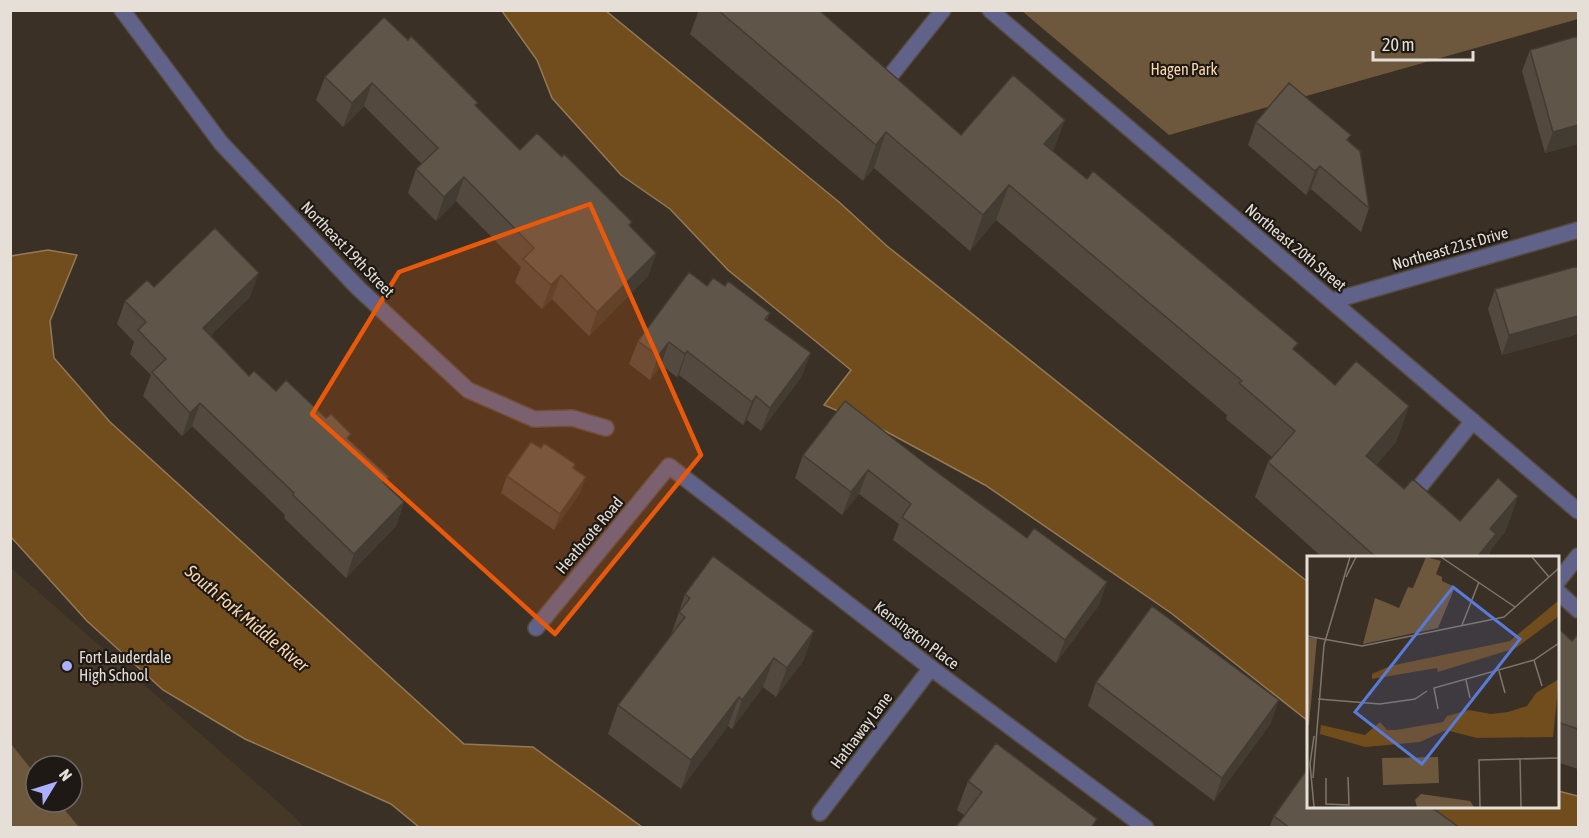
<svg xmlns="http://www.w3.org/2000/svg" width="1589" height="838" viewBox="0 0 1589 838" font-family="'Asap Condensed',sans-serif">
<rect width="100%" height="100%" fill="#3a3025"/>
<path fill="#463827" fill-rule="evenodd" d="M10 567 295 817 303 827H11ZM36 766H72V802H36Z"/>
<path fill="#6e583d" d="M1578 10V19L1169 135 1022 11Z
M11 744 36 775V802H58L79 827H11Z"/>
<path fill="#714d1e" stroke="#947956" stroke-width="1.5" d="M502 11H606L839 202 887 246 1308 582V721L1171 613 985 485 887 432 824 405 851 370 728 270 670 209 621 175 552 98 537 60Z
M48 250 77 255 50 321 54 358 110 422 464 744 533 747 642 827H419L391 804 245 739 163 690 87 621 11 537V256Z
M1558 791 1578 796V827H1446L1418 807 1558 806Z"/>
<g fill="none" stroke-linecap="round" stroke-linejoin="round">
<defs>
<path id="service" d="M883 85 943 10
M1409 500 1473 421
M1558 581 1578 556
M1558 592 1578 610"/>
<path id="minor" d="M122 10 221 143 358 288 468 390 534 419 572 418 606 428
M990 10 1578 511
M1332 301 1578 230
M536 628 669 466 931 668 1146 828
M820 813 931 668"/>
</defs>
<use href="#service" stroke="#554c41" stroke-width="18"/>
<use href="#minor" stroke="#554c41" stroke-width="18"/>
<use href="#service" stroke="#61628a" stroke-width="15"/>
<use href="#minor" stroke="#61628a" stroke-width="15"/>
</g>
<path fill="#53493f" d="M699 10H819L961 135 1053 152 1295 351 1335 385 1409 406 1396 442 1376 465 1404 489 1460 521 1518 496 1505 532 1491 549 1488 558H1323L1255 497 1268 462 1272 457 1226 419 1227 415 996 220 970 251 874 168 863 181 690 34Z
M384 17 520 150 562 157 632 222 630 226 656 253 648 276 589 336 552 299 542 309 515 282 521 267 456 201 436 221 408 193 416 169 422 164 364 106 343 127 316 100 325 77Z
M1578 36V144L1545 153 1522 71 1530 50Z
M1256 122 1348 141 1369 208 1361 232 1311 189 1306 195 1248 145Z
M1578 266V334L1502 355 1488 309 1495 289Z
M707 286H725L770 313 767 320 802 376 761 431 747 420 743 425 679 375 677 377 661 365 650 380 629 364 638 341Z
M250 297 211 335 249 376 276 391 349 440 389 477 386 485 404 502 396 526 346 578 284 518 285 515 192 426 182 436 143 396 151 375 130 354 134 342 117 324 125 301Z
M541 448 575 464 574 469 580 493 554 530 501 493 507 476Z
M803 455 926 464 1027 538 1107 582 1099 605 1056 663 893 540 899 524 859 494 842 515 795 478Z
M685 594 804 660 776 697 763 687 732 729 728 726 681 789 608 734 618 705 671 635Z
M1557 627 1572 641 1578 634V769L1557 762Z
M1096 682 1271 723 1214 801 1088 706Z
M968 781 1094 828 964 815 957 810Z
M1274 816 1460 828H1269Z"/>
<path fill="#433c33" d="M372 83 364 106 343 127 352 103Z
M1065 120 1052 155 1044 144Z
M1578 125V144L1545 153 1553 132Z
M886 132 874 168 863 181 876 145Z
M1320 166 1311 189 1306 195 1315 171Z
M464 177 456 201 436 221 444 197Z
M1009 185 996 220 970 251 983 215Z
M656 253 648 276 589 336 597 312Z
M259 273 250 297 195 351 203 328Z
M561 275 552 299 542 309 551 285Z
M1578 316V334L1502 355 1509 335Z
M669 342 661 365 650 380 658 356Z
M687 351 679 375 677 377 685 354Z
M811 353 802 376 761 431 770 408Z
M756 396 747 420 743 425 752 402Z
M200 403 192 426 182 436 190 413Z
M1409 406 1396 442 1353 492 1366 456Z
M868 470 859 494 842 515 851 492Z
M586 477 580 493 554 530 560 514Z
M1518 496 1505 532 1491 549 1488 558H1477L1490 529Z
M404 502 396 526 346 578 354 554Z
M1107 582 1099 605 1056 663 1065 640Z
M814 631 804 660 776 697 787 668Z
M774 658 763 687 732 729 742 700Z
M739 697 728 726 681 789 691 760Z
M1279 700 1271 723 1214 801 1222 778Z"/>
<path fill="#605549" stroke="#433c33" stroke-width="1.5" d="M718 10H819L961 135 1013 75 1065 120 1044 144 1087 179 1093 171 1298 343 1293 349 1335 385 1356 361 1409 406 1366 456 1404 489 1412 480 1415 481 1460 521 1498 478 1518 496 1490 529 1496 534 1478 556 1480 558H1377L1268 462 1295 431 1239 383 1242 381 1009 185 983 215 886 132 876 145Z
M384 17 408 40 411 36 478 103 475 105 520 150 537 133 562 157 564 154 632 222 629 225 656 253 597 312 561 275 551 285 523 259 534 248 464 177 444 197 416 169 438 148 372 83 352 103 325 77Z
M1578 36V125L1553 132 1530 50Z
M1289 83 1351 135 1347 140 1360 151 1369 208 1320 166 1315 171 1256 122Z
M215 228 259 273 203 328 249 376 254 371 276 391 286 380 326 418 331 414 351 434 347 438 389 477 383 482 404 502 354 554 293 495 294 493 200 403 190 413 152 372 166 359 138 330 146 322 125 301 147 280 154 287Z
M1578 266V316L1509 335 1495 289Z
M689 272 707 286 713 278 725 286 728 281 770 313 765 319 811 353 770 408 756 396 752 402 687 351 685 354 669 342 658 356 638 341Z
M845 401 926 464 1027 538 1034 528 1107 582 1065 640 902 517 911 504 868 470 851 492 803 455Z
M531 442 541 448 544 443 575 464 573 468 586 477 560 514 507 476Z
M713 556 814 631 787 668 774 658 742 700 739 697 691 760 618 705 685 617 679 612 690 598 685 594Z
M1152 606 1279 700 1222 778 1096 682Z
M1557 627 1572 641 1578 634V729L1557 722Z
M996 743 1097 819 1091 828H955L982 792 968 781Z
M1308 768V807H1431L1460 828H1290L1274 816Z"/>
<path fill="#e8590c" fill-opacity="0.2" stroke="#e8590c" stroke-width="4.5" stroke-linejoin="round" d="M590 204 701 455 555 634 312 414 399 272Z"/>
<circle fill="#acaffb" stroke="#1e1914" stroke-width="2" cx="67" cy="666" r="6"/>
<g text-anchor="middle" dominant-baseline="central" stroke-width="4.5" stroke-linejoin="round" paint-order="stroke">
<g font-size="16" fill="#fcd8b0" stroke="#1e1914">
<text x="1184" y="69">Hagen Park</text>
</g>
<g font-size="16" fill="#e5dfd7" stroke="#1e1914">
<text transform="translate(1296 247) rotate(40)">Northeast 20th Street</text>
<text transform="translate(1450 248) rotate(-16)">Northeast 21st Drive</text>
<text transform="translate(348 249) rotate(46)">Northeast 19th Street</text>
<text transform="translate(589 535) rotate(-50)">Heathcote Road</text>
<text transform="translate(917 635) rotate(37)">Kensington Place</text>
<text transform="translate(861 730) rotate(-53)">Hathaway Lane</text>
</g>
<g font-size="16" fill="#e5dfd7" stroke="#1e1914" text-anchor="start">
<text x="79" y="657">Fort Lauderdale<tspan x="79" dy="18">High School</tspan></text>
</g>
<g font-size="18" font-style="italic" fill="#f9d5ad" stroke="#1e1914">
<text transform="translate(247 618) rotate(40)">South Fork Middle River</text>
</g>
</g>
<g transform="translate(1307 556)">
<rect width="252" height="252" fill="#3a3025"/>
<path d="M119 1 134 5 129 18 135 21V25L148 31 131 72 56 88 68 42 92 52 101 31 106 32ZM0 82H10L2 169H0ZM131 201 132 227 76 229 75 202ZM114 238 163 245 167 251H110L108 244Z" fill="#6e583d"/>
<path d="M252 44V60L209 92 131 116 130 112 65 123V118L83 110 203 85ZM252 123 246 181 170 182 139 174 113 186 58 191 13 178 14 169 58 179 73 166 80 174H89L136 166 140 160 162 154 184 158 201 156 220 150 229 137Z" fill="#714d1e"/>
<path fill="none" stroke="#7e766c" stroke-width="1.5" d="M134 1 208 51M225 1 242 21M39 21 49 1M155 69 172 26M0 80 55 90 197 61 252 12M227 104 235 130M192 115 198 137M159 124 163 142M11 143 73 148 108 143 120 135M131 153 127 132 227 104 252 87M7 180 3 208 7 251M213 203 214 251M6 222 17 89 43 1M19 222V248L42 249 41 221M173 251 172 204 252 202"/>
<path fill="#597ad8" fill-opacity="0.15" stroke="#597ad8" stroke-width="3" d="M146 31 213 83 115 208 48 156Z"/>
<rect width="252" height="252" fill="none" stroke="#e5dfd7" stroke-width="3"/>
</g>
<rect width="1589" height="838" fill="none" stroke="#e5dfd7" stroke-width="24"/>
<g transform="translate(54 784) rotate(52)"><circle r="28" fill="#1e1914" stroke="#6e6862" stroke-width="1.5"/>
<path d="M0-4.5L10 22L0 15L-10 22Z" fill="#acaffb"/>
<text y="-9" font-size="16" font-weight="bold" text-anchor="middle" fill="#e5dfd7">N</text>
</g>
<path d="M1373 51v9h100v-9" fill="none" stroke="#e5dfd7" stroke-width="3"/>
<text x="1382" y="51" font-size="18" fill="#e5dfd7" stroke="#1e1914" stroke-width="4.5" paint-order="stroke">20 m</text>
</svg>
